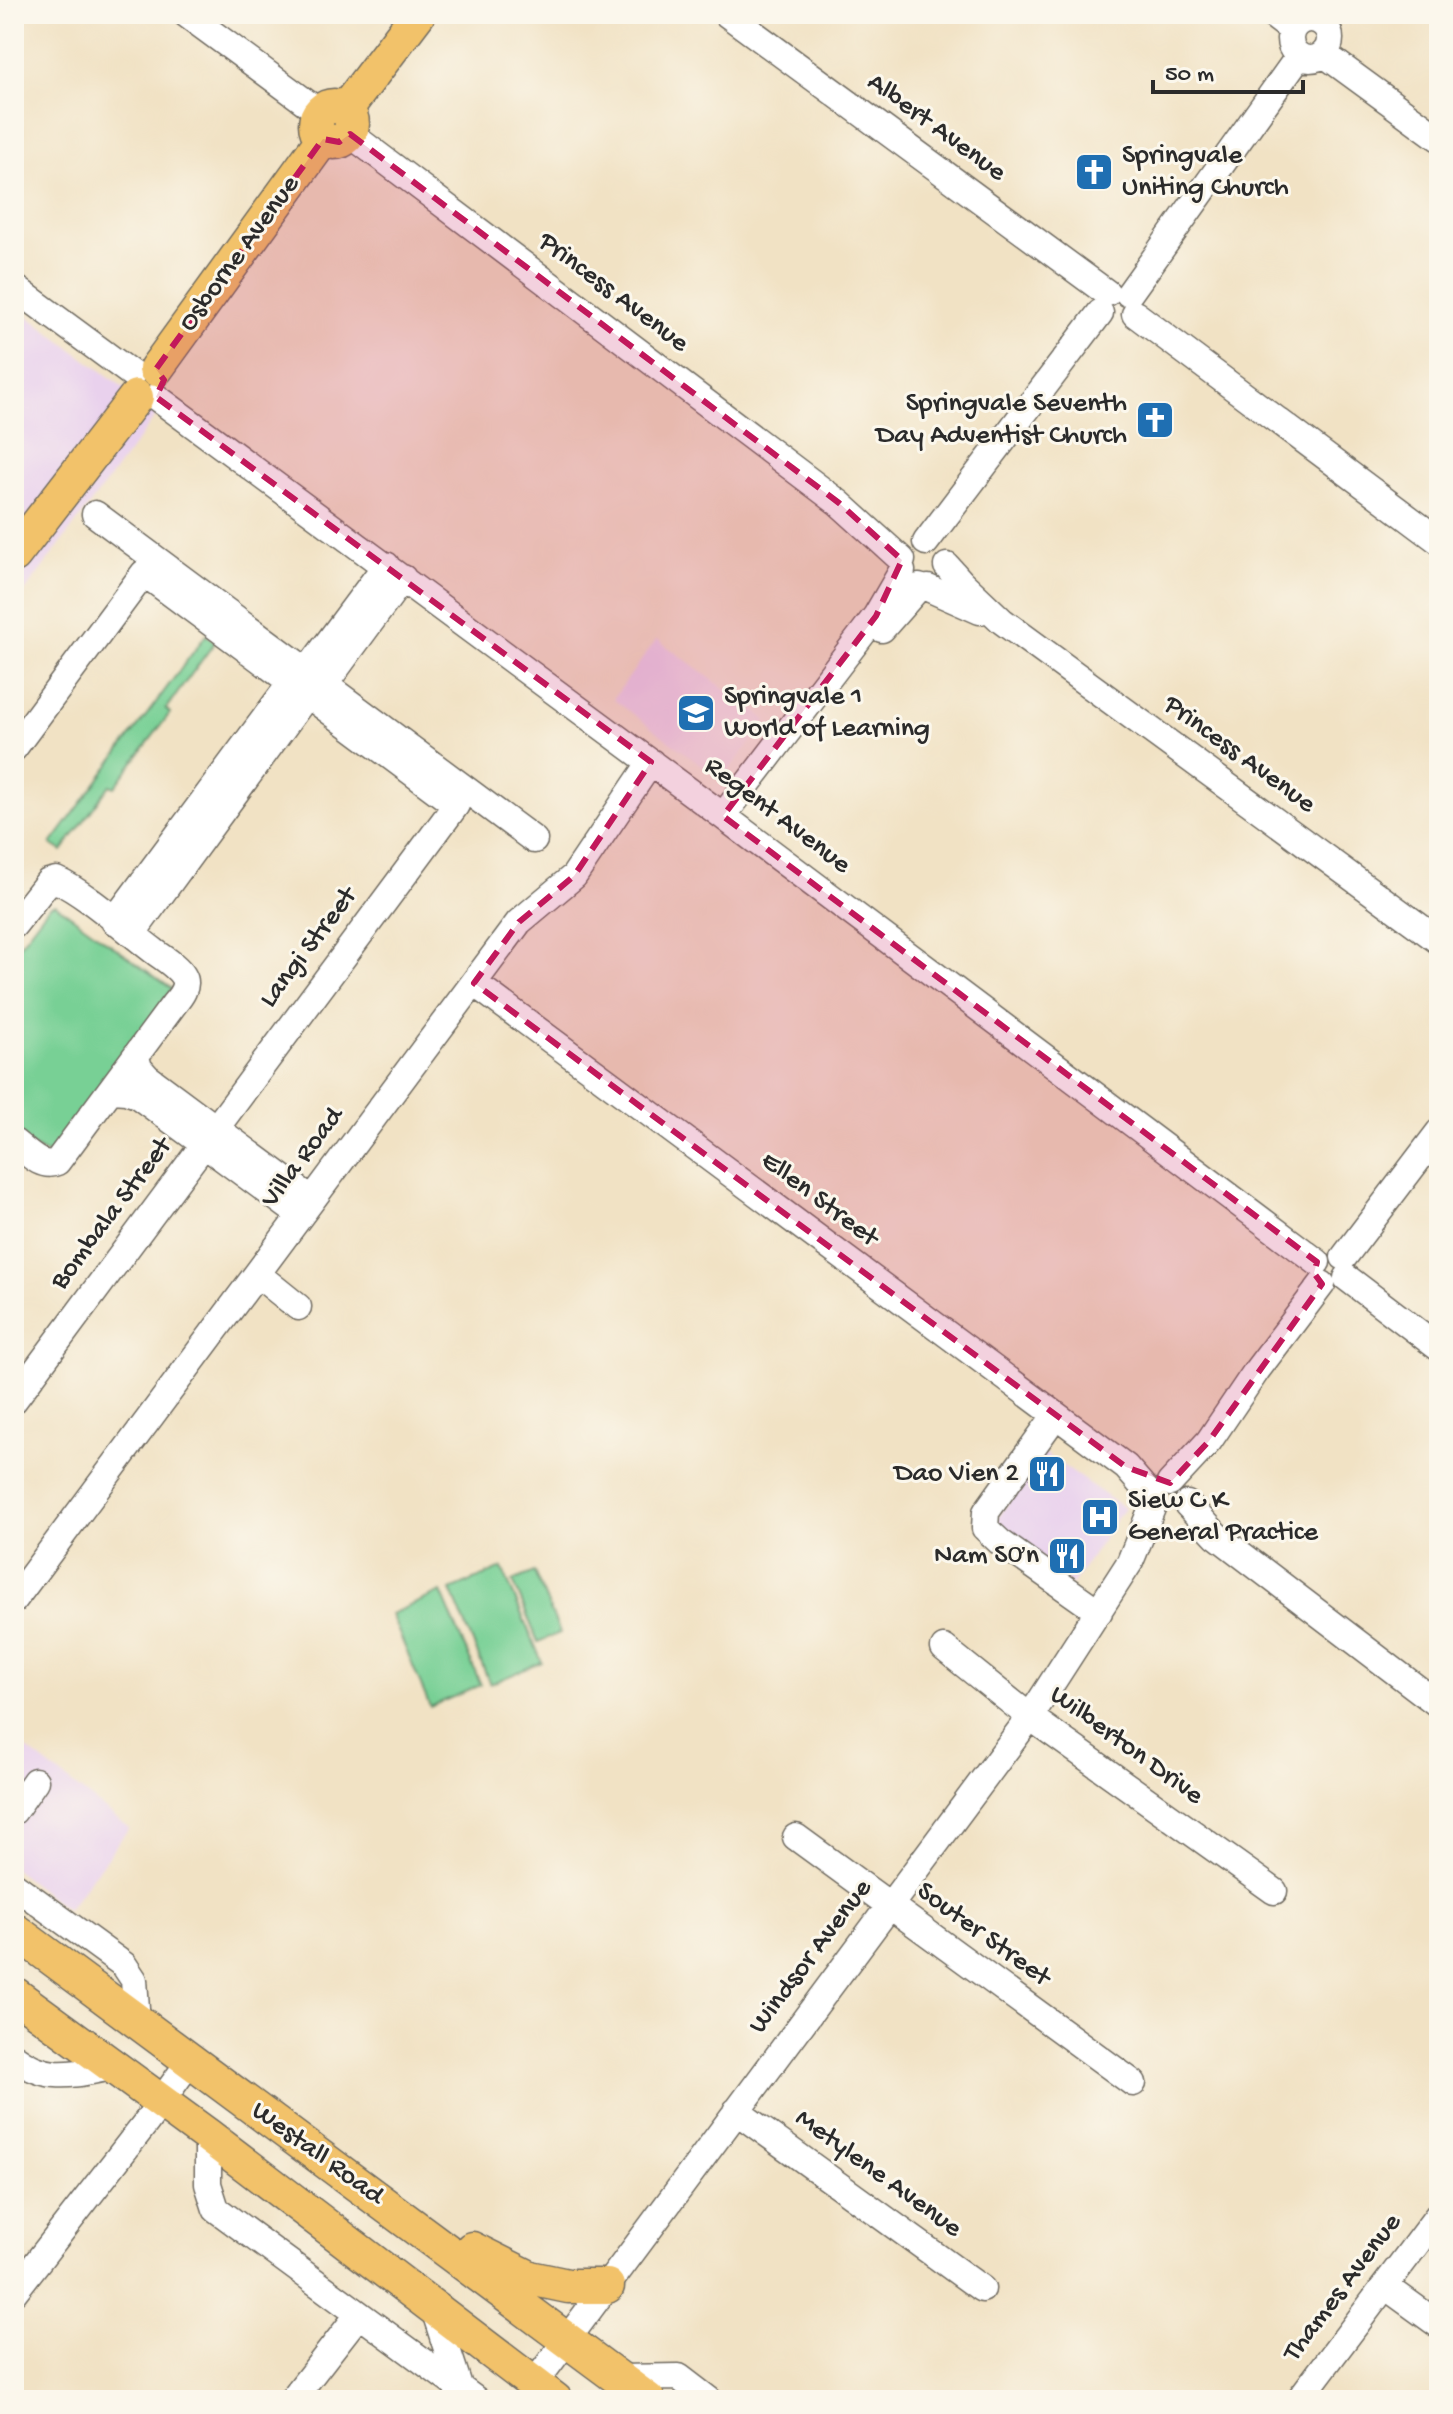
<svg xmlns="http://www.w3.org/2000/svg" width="1453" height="2414" viewBox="0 0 1453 2414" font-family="'Gochi Hand',sans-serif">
<rect width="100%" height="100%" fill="#fbf7ec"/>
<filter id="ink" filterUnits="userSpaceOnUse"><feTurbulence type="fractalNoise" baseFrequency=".0125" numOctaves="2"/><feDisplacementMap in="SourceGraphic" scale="16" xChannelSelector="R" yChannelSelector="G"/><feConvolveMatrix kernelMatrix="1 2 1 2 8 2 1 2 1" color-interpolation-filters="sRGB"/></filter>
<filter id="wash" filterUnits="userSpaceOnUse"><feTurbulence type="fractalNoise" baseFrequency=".006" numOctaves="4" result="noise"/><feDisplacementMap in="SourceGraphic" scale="32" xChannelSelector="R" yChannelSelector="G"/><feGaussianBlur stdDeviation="1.8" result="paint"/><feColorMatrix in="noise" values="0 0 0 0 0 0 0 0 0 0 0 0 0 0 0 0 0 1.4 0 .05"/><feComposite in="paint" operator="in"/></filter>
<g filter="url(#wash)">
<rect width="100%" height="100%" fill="#f1e2c4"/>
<path fill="#e9d1ed" d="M14 306 158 413 14 606Z
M657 639 767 720 722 780 613 699Z
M1043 1452 1124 1508 1072 1585 991 1528Z
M14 1739 129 1828 67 1910 14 1869Z"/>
<path fill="#78d095" stroke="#527e60" stroke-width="2" d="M206 635 215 642 166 709 170 713 115 787 110 785 62 851 51 844Z
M55 904 172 989 52 1157 14 1137V952L49 906Z
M502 1568 542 1662 490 1684 451 1590Z
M534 1572 560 1633 538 1642 513 1581Z
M441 1592 481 1685 430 1707 391 1614Z"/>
</g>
<g filter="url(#ink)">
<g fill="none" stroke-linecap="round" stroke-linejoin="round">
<defs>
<path id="minor" d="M186 14 319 112
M727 14 1107 293
M1271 14 1292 30
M1290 39a20 20 0 1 1 40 0a20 20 0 1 1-40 0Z
M1324 54 1439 138
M350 134 839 503 902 560
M14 287 132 374
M1129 294 1299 56
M1135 314 1439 541
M156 397 723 816 1317 1262
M95 514 534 840
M926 542 1100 313
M947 566 962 583 1002 621 1439 941
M928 588 980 611
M882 629 919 587
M307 671 386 565
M325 684 403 578
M14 748 144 573 456 805 14 1400
M723 816 876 616 902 571
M114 921 291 683
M14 925 48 882 56 880C86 893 127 931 154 951 163 958 177 966 183 976 189 986 180 997 174 1004L57 1162C41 1169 27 1152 14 1142
M132 934 307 695
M474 983 1126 1467 1152 1497
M136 1057 139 1068 147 1077 311 1199
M111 1090 126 1091 137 1095 300 1215
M1344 1257 1439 1132
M257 1274 298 1307
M1347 1278 1439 1348
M1055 1416 986 1512 985 1528 1000 1542 1099 1612
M1170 1483 1209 1441 1257 1370 1322 1284
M1187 1504 1217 1536 1439 1705
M14 1600 519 922 574 876 651 762
M944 1648 1030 1717 1274 1891
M14 1811 35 1781
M796 1837 1133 2083
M14 1885 124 1965 134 1980 137 2022
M14 2057C49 2083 73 2074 112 2067
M736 2111 982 2289
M208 2136V2184L216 2209 476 2400
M1385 2286 1439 2325
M14 2292 147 2121 190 2061
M434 2309 460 2389
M619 2378 679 2377 709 2400
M534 2384 1030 1717 1130 1562 1152 1508
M292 2400 359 2314
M1299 2400 1439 2214"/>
<path id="major" d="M316 124a18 18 0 1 1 36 0a18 18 0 1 1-36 0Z
M345 110 418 14
M156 369 323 139
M14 555 136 397
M14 1930 648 2400
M14 1994 208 2136 555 2400
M472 2249 530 2278 568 2286H607"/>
</defs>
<use href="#minor" stroke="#706b61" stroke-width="29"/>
<use href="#major" stroke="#706b61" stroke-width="37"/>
<use href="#minor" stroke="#fff" stroke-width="26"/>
<use href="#major" stroke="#f2c26a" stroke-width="34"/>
</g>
</g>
<path fill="#c2185b" fill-opacity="0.2" stroke="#c2185b" stroke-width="6" stroke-dasharray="16 10" stroke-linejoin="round" d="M350 134 839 503 902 560 876 616 723 816 1317 1262 1314 1273 1322 1284 1209 1441 1170 1483 1126 1467 474 983 519 922 574 876 651 762 156 397 164 380 156 369 323 139 339 142Z"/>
<defs>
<symbol id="church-square" viewBox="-11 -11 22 22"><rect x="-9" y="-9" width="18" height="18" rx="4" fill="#1f6fb2" stroke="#fbf7ec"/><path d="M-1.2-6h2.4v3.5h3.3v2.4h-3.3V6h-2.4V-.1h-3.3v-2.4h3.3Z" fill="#fff"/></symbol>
<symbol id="school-square" viewBox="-11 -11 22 22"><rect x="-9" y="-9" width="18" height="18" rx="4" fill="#1f6fb2" stroke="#fbf7ec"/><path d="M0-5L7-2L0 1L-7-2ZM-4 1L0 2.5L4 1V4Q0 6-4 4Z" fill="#fff"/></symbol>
<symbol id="restaurant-square" viewBox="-11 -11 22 22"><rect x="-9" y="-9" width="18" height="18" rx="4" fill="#1f6fb2" stroke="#fbf7ec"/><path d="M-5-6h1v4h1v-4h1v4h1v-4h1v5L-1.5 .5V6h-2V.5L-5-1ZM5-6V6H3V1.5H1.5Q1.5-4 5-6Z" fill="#fff"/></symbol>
<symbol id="hospital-square" viewBox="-11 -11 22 22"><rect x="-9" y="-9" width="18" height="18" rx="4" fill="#1f6fb2" stroke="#fbf7ec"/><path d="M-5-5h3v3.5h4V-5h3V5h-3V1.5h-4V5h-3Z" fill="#fff"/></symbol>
</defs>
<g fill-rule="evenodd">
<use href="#church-square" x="1072" y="150" width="44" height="44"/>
<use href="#church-square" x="1133" y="398" width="44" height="44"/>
<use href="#school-square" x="674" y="691" width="44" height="44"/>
<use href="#restaurant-square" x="1025" y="1452" width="44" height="44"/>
<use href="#hospital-square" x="1078" y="1495" width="44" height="44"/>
<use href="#restaurant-square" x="1045" y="1534" width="44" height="44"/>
</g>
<g text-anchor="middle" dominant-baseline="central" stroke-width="6" stroke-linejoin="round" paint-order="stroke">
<g font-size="28" fill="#2b2b2b" stroke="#fbf7ec">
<text transform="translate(936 128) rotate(36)">Albert Avenue</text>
<text transform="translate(240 254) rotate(-54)">Osborne Avenue</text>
<text transform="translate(613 293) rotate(37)">Princess Avenue</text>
<text transform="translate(1239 755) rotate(36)">Princess Avenue</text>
<text transform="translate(777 816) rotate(37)">Regent Avenue</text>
<text transform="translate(309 948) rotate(-53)">Langi Street</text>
<text transform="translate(303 1158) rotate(-53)">Villa Road</text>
<text transform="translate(819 1200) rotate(37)">Ellen Street</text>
<text transform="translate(112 1214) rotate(-53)">Bombala Street</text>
<text transform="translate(1126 1746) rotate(36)">Wilberton Drive</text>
<text transform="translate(983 1935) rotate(36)">Souter Street</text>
<text transform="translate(811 1957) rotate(-53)">Windsor Avenue</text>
<text transform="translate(317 2154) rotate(36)">Westall Road</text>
<text transform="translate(878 2174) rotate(36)">Metylene Avenue</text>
<text transform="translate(1343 2288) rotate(-53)">Thames Avenue</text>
</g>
<g font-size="28" fill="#2b2b2b" stroke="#fbf7ec" text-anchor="start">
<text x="1122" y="156">Springvale<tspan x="1122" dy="32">Uniting Church</tspan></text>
<text x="1127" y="404" text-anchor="end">Springvale Seventh<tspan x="1127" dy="32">Day Adventist Church</tspan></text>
<text x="724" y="697">Springvale 1<tspan x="724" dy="32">World of Learning</tspan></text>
<text x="1019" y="1474" text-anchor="end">Dao Vien 2</text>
<text x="1128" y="1501">Siew C K<tspan x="1128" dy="32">General Practice</tspan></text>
<text x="1039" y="1556" text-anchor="end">Nam Sơn</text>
</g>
</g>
<rect width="1453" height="2414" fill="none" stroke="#fbf7ec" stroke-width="48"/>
<path d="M1153 80v12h150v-12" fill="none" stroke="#2b2b2b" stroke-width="4"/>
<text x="1165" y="80" font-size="24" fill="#2b2b2b" stroke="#fbf7ec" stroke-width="6" paint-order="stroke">50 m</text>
</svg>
